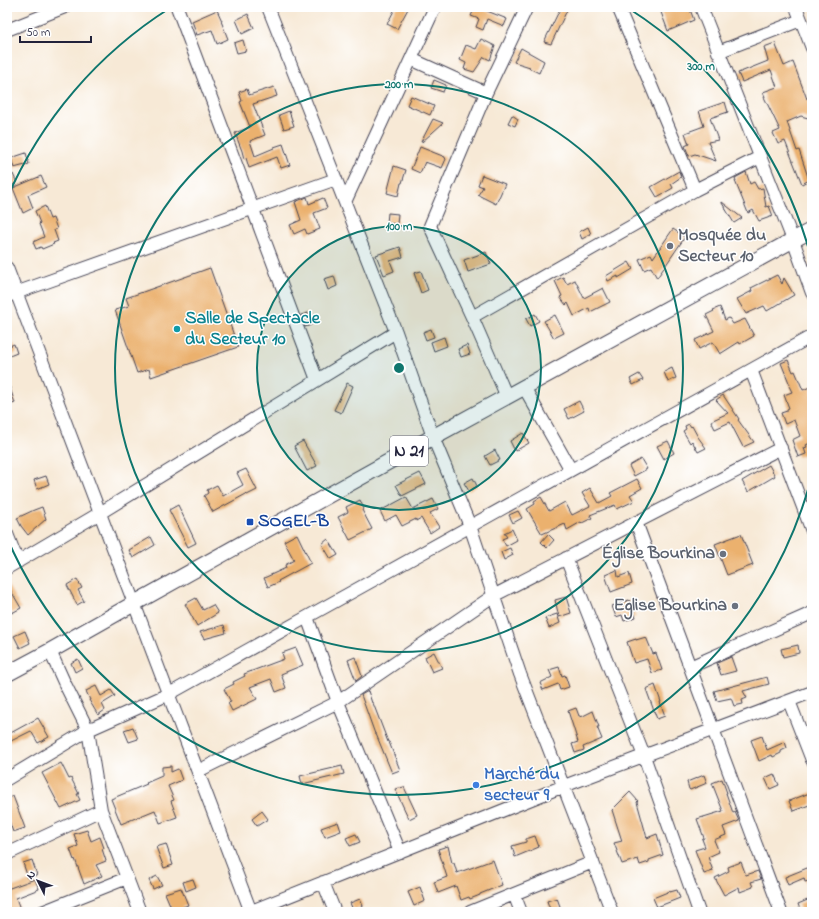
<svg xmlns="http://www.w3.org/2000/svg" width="819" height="919" viewBox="0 0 819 919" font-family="'Indie Flower',sans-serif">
<rect width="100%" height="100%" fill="#fff"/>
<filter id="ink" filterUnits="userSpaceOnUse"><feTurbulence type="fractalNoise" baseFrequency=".025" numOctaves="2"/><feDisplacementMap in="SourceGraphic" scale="8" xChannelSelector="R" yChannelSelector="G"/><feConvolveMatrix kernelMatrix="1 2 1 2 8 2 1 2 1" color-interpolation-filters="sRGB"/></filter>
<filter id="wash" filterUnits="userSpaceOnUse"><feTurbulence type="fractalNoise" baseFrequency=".012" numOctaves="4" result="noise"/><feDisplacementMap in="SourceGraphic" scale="16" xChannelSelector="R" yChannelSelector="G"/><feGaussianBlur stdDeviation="0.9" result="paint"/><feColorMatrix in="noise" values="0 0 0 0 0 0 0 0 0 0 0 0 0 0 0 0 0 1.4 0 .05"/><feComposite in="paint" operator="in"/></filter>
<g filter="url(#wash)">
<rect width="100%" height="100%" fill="#f7e9d6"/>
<g id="blocks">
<path fill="#ebb16e" d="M396 7H409L397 29 387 24Z
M475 7H477L507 19 504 26 487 19 483 30 476 27 479 19 471 16Z
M561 7H566L568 8 551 44 544 42Z
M659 7H689L694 20 668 31Z
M217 10 222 21H221L228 39 217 44 212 30 197 35 192 21Z
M248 14 254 28 242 34 236 20Z
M481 39 495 46 490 60 484 57 474 72 464 69 466 63 460 60 466 45 476 49Z
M243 40 246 51 237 53 234 43Z
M775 43 784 66 793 62 807 99 809 98 812 106V111L808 118 801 116 787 122 797 151 799 150 809 180 802 184 785 141 778 144 773 133 780 130 764 97H765L763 92 777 87 771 70 742 82 738 73 768 61 764 47Z
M521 48 544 61 539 73 529 68 530 67 514 62Z
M434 80 446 85 443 92 431 88Z
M274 87 277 96 253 104 265 135 250 141 255 156 274 148V147L283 144 290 165 281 168 277 157 249 168 246 158 244 159 242 151 235 133 250 127 240 102 242 101 239 92 247 89 249 95Z
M411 96 434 106 430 115 407 105Z
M725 102 728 112 710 118 718 140 708 142 716 161 695 154 689 156 685 146 689 144 685 133 704 126 699 111Z
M289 111 294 126 284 129 279 115Z
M512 115 518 119 515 126 508 123Z
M433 119 443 123 422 142H421Z
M420 147 445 157V158L446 159 442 168 425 162 420 173 411 169Z
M26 153 29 164 14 168 11 158Z
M394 166 406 170 402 183H401L398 196 387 193Z
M679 171 681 177 671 184 673 188 657 197 651 187Z
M746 172 750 184 754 182 758 189 763 188 766 207 769 206 773 216 759 221 753 210 748 213 735 181H736L735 178Z
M13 174 17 183 7 187V177Z
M482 175 505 184 496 204 478 195 483 187 478 185Z
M41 176 46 187 28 195 33 208 23 213 13 188Z
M307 197 309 204 323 198 327 208 314 213 320 229 307 234 305 229 294 234 290 225 301 220 295 202Z
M722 202 742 218 734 223 722 203Z
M45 206 50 219 53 218 57 229 54 230 58 241 53 243 54 244 42 249 41 247 36 249 33 242 44 237 39 224 40 223 35 211Z
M388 213 398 214 397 224 387 223Z
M588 227 591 234 582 239 579 232Z
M673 229 685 237 657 278 651 267 644 270 639 259 651 254 653 258Z
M400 247 403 257 390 261 394 271 384 275 376 255Z
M486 252 491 264 468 272 464 260Z
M629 262 633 269 618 278V276L608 281 606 276Z
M210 268 238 347 151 377 149 369 137 373 115 310 129 306 126 298Z
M421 271 428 290 421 293 414 273Z
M777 275 782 284 784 278 794 295 767 311 764 306 746 314 737 299 752 291 751 288Z
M334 276 337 286 328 290 324 279Z
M563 277 567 284 575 280 584 298 603 288 610 302 590 312 589 308 574 316 568 303 566 305 560 297 562 296 555 281Z
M720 307 725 320 729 318 733 324 745 319 754 336 740 344 739 342 720 354 713 342 699 349 695 340 714 331 706 315 714 311 713 310Z
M308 313 311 325 305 327 301 315Z
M535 314 539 321 530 326 526 319Z
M555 315 564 333 554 338 544 321Z
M431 329 434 337 426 340 423 332Z
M444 337 447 346 434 351 431 342Z
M14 344 17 353 7 357V347Z
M467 345 470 354 461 357 458 349Z
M788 360 793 372 795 371 803 390 812 386V442L806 445 807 447 804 448 806 454 798 457 792 440 800 436 794 420 785 424 781 413 787 411V409L789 408 784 395 792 392 789 386 790 385 781 363Z
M672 368 676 378 668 382 664 372Z
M639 374 643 380 633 385 630 379Z
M7 382H8L15 403 7 406Z
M347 383 353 386 341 413 334 410Z
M723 395 739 419 738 420 754 442 743 447 730 422 715 429 711 421 728 413 716 400Z
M579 401 584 411 569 419 564 409Z
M689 424 691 427 692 426 698 437 706 448 698 452 692 441 690 443 683 431 686 429 685 426Z
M523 433 529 443 515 451 510 441Z
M303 441 317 466 307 471 294 446Z
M668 441 674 453 664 459 657 446Z
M495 450 500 460 490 465 485 456Z
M641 459 647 469 634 476 629 466Z
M769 465 775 476 748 492 742 481Z
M246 469 257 490 247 495 246 494 213 512 204 496 208 493 207 490 217 485 223 496 243 485 237 473Z
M420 473 426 484 402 496 396 485Z
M46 476 49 484 37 489 34 480Z
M473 478 477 486 469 491 464 483Z
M637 479 642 488 630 495 634 501 617 509 615 505 590 515 592 518 582 523 581 522 567 530 565 524 542 534 527 509 535 504 534 501 541 497 549 511 565 502 572 515 590 506 582 493 590 488 599 503 612 496 610 493Z
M406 497 413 509 433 499 438 509 430 513 439 527 430 533 421 518 416 521V519L402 526 396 515 385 521 380 511Z
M360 500 364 509 362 510 372 529 350 540 338 517 348 512 346 507Z
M178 505 196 543 188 547 169 510Z
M42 507 46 519 28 535 21 526 17 518 34 510Z
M518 511 522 518 513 523 509 515Z
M512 529 517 540 506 546 502 539 507 537 504 533Z
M297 534 311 563 278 581 279 582 268 587 264 578 286 568 285 565 294 560 284 541Z
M548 534 554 540 547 548 541 542Z
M741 534 753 565 727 575 715 544Z
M151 537 155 545 133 558 129 550Z
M328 539 338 555 331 559 322 544Z
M510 548 513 555 504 560 501 552Z
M617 570 618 577 629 573 632 584 611 592 605 575Z
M77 579 82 588 78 590 84 601 77 605 67 585Z
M7 584 21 608 12 613 7 605Z
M566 597 571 613 559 617 555 600Z
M196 598 203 610 213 605 218 613 197 626 185 604Z
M629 600 636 617 624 621 622 615 616 617 612 606Z
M557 614 560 623 549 628 545 618Z
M224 625 226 633 204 639 200 632Z
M25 631 30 643 20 648 14 636Z
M646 637 653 654 656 653 662 670 652 673 647 659 634 663 627 642 636 639V640Z
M798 645 799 653 783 657 781 649Z
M296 648 303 665 281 674 286 688 276 692 271 679 250 687 257 699 232 711 228 703 231 702 224 689 234 684 233 682 245 676 244 674 284 659 282 653Z
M434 652 442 668 432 672 425 657Z
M355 657 362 676 356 681 348 660Z
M731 657 736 671 721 675 717 663Z
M78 659 82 668 75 672 71 663Z
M559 667 562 676 565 675 569 687 560 690 558 684 543 690 540 683 552 677 549 670Z
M767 677 769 684 743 691 747 698 742 700 743 704 734 706 731 698 717 701 714 691Z
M655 685 661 702H660L665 716 657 719 646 689Z
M96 686 101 696 111 690 115 696 102 704 105 710 98 715 89 700H90L86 691Z
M368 691 372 703H373L388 742H389L400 770 392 773 376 734H375L361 695Z
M576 708 579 716H580L581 717 593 711 599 727H597L602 739 583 747 584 750 575 753 572 744 578 742 568 711Z
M38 718 49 737 38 743 31 731 7 743V735Z
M133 727 138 739 129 742 124 730Z
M762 736 767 750 785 742 787 748 781 751V753L773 757 772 755 759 761 751 740Z
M61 763 69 779 71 778 79 794H77L80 800 61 809 42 773Z
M171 766V772L178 769 182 780 168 786 174 800 171 801 177 817 160 823 155 810 121 824 111 799 147 784 146 783 162 776V767Z
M342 766 344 774 302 784 300 776Z
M774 774 779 785 770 789 765 778Z
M704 775 707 783 690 790 689 789 687 782Z
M722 779 727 793H726L733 813 735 812 739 821 723 827 726 835 714 840 719 852 708 857 713 871 704 874 695 850 705 847 702 839 704 838 697 819 723 811 712 783Z
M404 787 417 815 409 819 395 789Z
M630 792 638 801 637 802 647 838 657 834 663 855 649 860V862L640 865 638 859 622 864 614 843 622 841 612 810Z
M812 792V804L793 811 789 801Z
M13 796 25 828 13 832 7 815V799Z
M262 811 268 819 257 826 252 819Z
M338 822 341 831 325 837 321 828Z
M87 830 91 841 100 837 104 848 102 849 106 861 96 865 102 876 84 884 75 859 74 860 70 849 78 846 74 834Z
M356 834 360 842 350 846 346 838Z
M535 836 539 847 515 857 512 846 526 842V839Z
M166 844 173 865 164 868 156 847Z
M448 846 452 863H454L457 873 493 860 502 885 480 894V895L470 899 469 897 461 900 456 886 438 893 434 882 447 877 438 849Z
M32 860 37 875 28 878 23 863Z
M741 862 746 875 758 871 761 879 751 882 753 887 740 892 739 887 724 895 715 878 729 871 728 867Z
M812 866V880L805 882 804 878 788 885 785 877Z
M157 876 162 885 153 889 149 880Z
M35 879 39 889 16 898 20 909 13 912H10L7 904V889Z
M193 879 196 887 186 891 183 882Z
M420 887 425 901 414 906 408 892Z
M181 888 188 905 183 907 185 912H173L165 893Z
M677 890 680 898 657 907 653 898 670 891V892Z
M557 898 562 912H551L547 901Z
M360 899 363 906 353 910 350 903Z
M810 899 812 904V907L801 912 798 904Z"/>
</g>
</g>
<g filter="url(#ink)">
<use href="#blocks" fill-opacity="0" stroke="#424052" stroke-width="1"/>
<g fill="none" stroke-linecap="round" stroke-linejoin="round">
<defs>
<path id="minor" d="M177 7 317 380
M268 7 396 332 433 437 470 526 520 674 612 912
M618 7 695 190
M701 7 793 240 812 293
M796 7 812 48
M7 30 65 7
M718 52 801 20
M411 59 486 93
M345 202 435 7
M7 268 251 912
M7 296 336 179
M472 317 695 190 760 157
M751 370 812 531
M524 387 571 470
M507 397 472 317 430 226 486 93 527 7
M636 522 781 912
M7 534 18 562
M566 558 644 756 699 912
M7 568 100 513 396 332
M307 617 338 702 400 852
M50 651 64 682 88 730 101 810 140 912
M690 667 812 613
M789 701 812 760
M198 771 338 702 493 596 781 448
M7 779 88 730 169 694 307 617 812 336
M7 854 101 810
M323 882 335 912
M514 894 521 912
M42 912 127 878
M249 912 564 786 812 692
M470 912 514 894 593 862"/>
<path id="major" d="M7 674 50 651 135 603 433 437 793 240 812 230"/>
</defs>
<use href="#minor" stroke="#424052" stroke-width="14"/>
<use href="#major" stroke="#424052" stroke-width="17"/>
<use href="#minor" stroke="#fff" stroke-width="12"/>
<use href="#major" stroke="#fff" stroke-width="15"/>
</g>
</g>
<circle cx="399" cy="368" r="142" fill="#0f766e" fill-opacity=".12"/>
<g fill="none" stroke="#0f766e" stroke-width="2">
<circle cx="399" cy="368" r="142"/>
<circle cx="399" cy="368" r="284"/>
<path d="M811 479A427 427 0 0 1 7 538M7 198A427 427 0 0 1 170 8M628 8A427 427 0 0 1 811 257"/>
</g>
<g fill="#6b7280" stroke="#fff" stroke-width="1.5">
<circle cx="670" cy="246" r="4"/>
<circle cx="723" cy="554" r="4"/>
<circle cx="735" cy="606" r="4"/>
</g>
<circle fill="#0f9aa8" stroke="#fff" stroke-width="1.5" cx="177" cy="329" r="4"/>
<rect fill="#1a4fb4" stroke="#fff" stroke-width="1.5" x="246" y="518" width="8" height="8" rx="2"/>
<circle fill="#3f7fe0" stroke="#fff" stroke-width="1.5" cx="476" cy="785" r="4"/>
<g text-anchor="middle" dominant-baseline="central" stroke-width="3" stroke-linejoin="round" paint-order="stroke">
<rect fill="#fff" stroke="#646476" stroke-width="1" x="390" y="436" width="38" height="30" rx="3"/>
<g font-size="17" font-weight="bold" fill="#22223b">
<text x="409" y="451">N 21</text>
</g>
<g font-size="18" font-weight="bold" fill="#5b616d" stroke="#fff" text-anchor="end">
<text x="678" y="236" text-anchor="start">Mosquée du<tspan x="678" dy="21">Secteur 10</tspan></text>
<text x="715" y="554">Église Bourkina</text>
<text x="727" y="606">Eglise Bourkina</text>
</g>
<g font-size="18" font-weight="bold" fill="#0d838f" stroke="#fff" text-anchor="start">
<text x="185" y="319">Salle de Spectacle<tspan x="185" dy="21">du Secteur 10</tspan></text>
</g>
<g font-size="18" font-weight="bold" fill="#164399" stroke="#fff" text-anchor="start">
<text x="258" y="522">SOGEL-B</text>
</g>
<g font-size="18" font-weight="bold" fill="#366cbe" stroke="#fff" text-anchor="start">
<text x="484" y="775">Marché du<tspan x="484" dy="21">secteur 9</tspan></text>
</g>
</g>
<circle cx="399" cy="368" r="6" fill="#0f766e" stroke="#fff" stroke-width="2"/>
<g font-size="12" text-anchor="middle" font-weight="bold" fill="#0f766e" stroke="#fff" stroke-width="3" stroke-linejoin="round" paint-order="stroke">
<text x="701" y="70">300 m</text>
<text x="399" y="88">200 m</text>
<text x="399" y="230">100 m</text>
</g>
<rect width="819" height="919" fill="none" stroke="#fff" stroke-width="24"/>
<g transform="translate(38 881) rotate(312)" stroke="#ffffff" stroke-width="3" paint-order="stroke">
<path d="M0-3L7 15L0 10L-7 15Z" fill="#22223b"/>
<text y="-6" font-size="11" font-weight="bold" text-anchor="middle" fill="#22223b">N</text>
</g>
<path d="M20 36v6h71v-6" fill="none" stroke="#22223b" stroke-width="2"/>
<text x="26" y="36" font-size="12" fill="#22223b" stroke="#ffffff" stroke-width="3" paint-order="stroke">50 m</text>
</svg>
